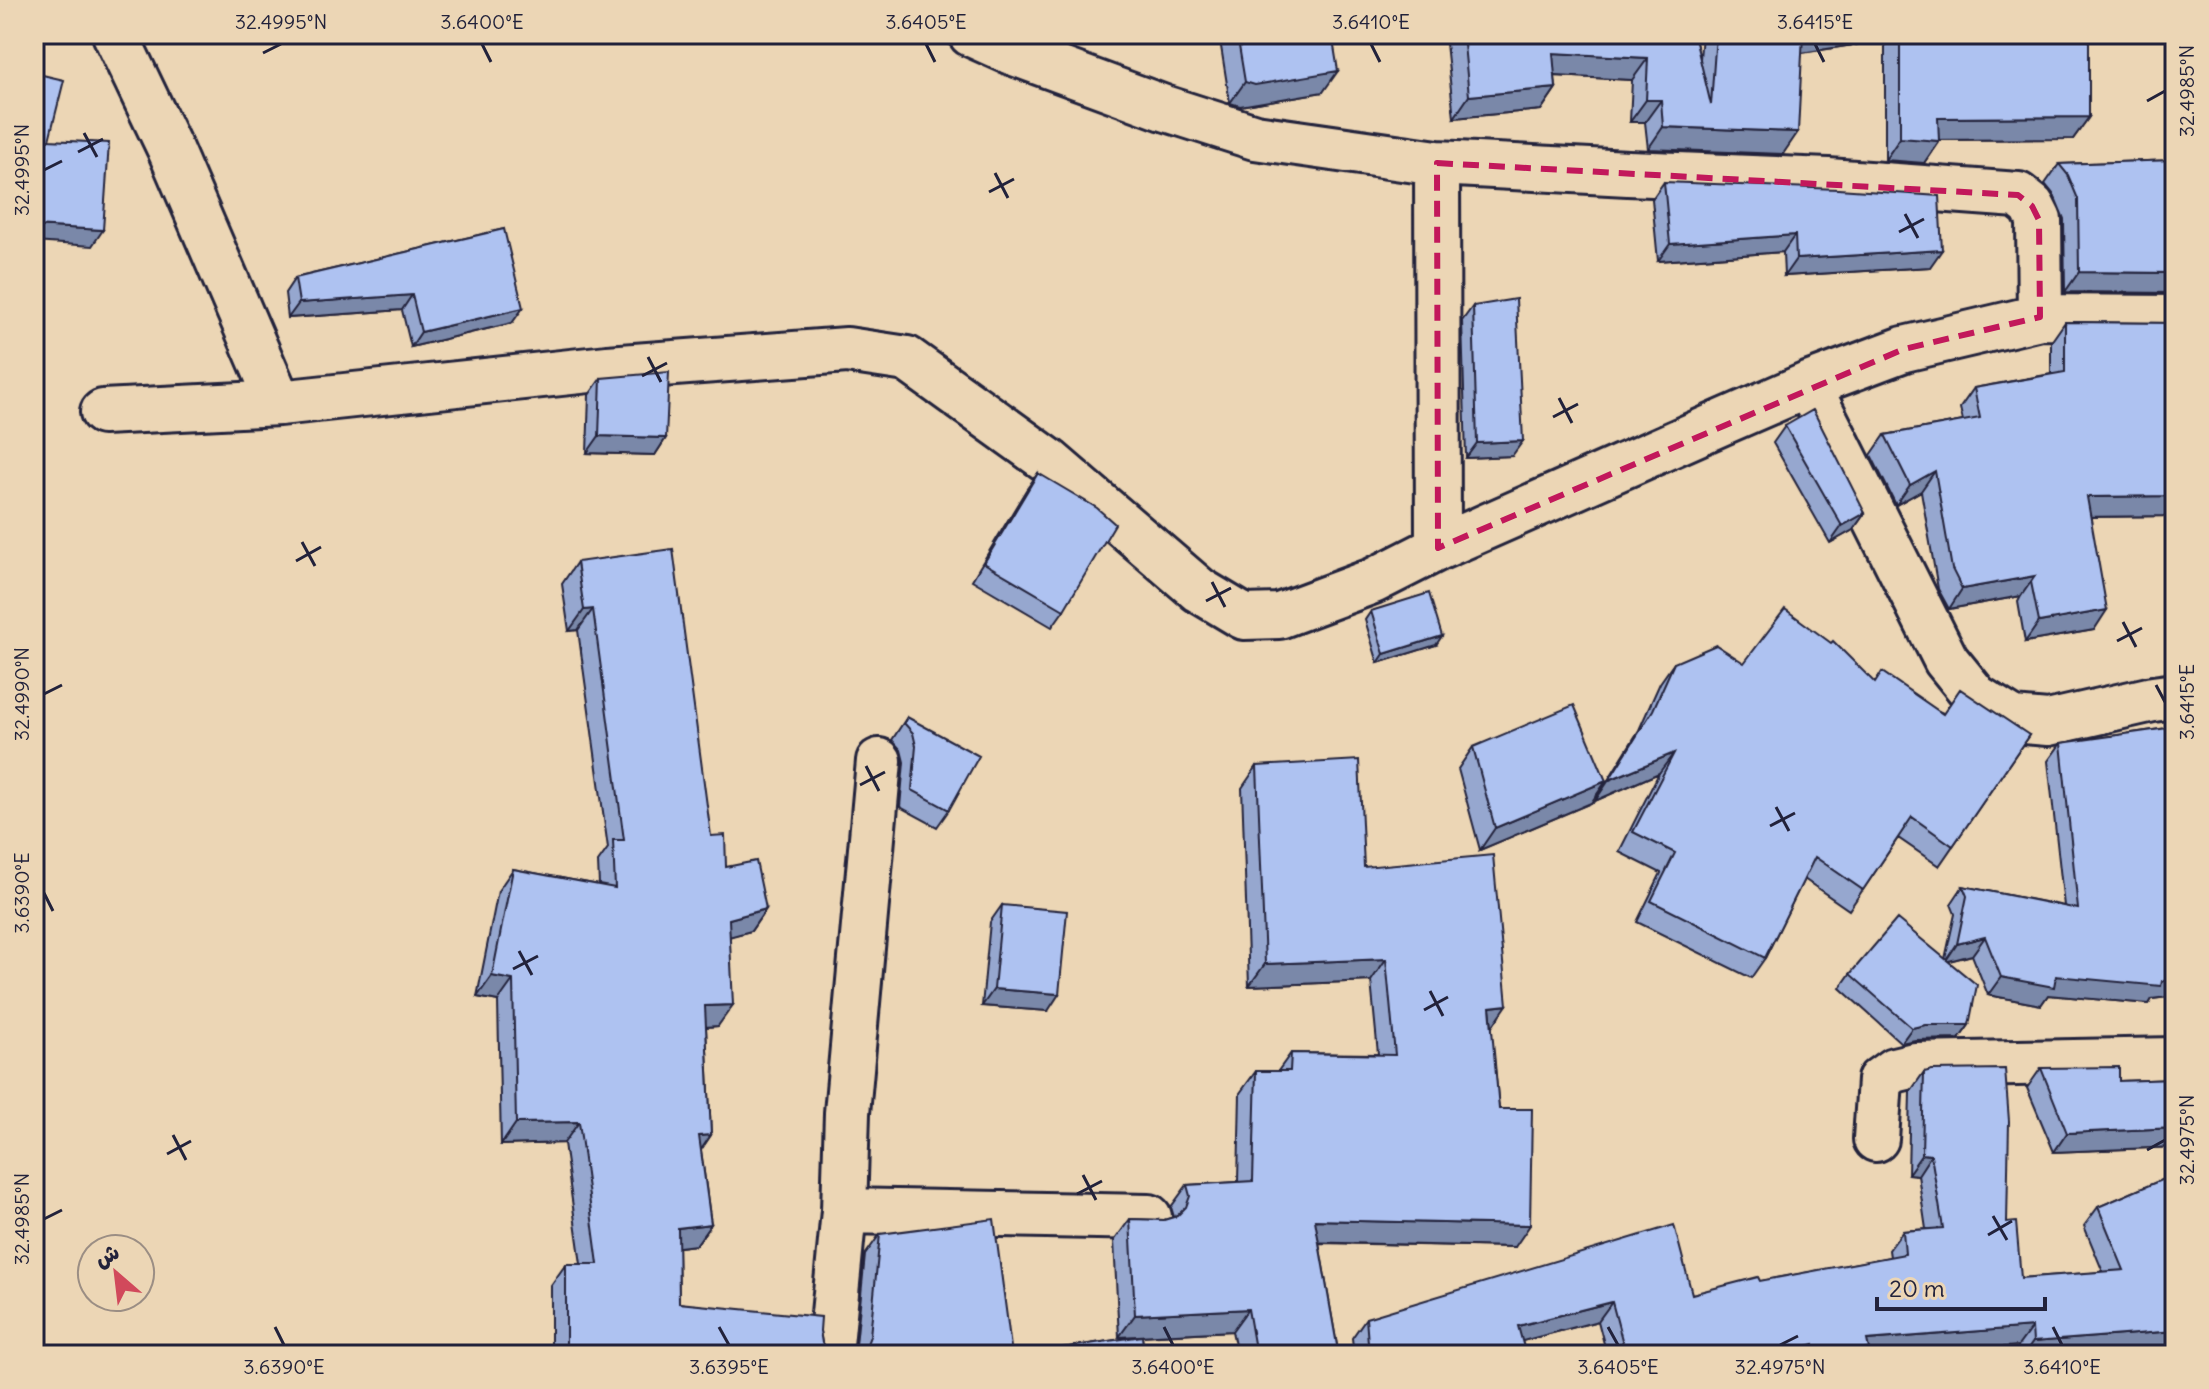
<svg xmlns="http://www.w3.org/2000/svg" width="2209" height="1389" viewBox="0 0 2209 1389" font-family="Delius,'Playpen Sans Arabic',sans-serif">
<rect width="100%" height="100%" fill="#ecd6b5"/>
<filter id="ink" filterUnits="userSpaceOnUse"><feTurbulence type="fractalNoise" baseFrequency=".0125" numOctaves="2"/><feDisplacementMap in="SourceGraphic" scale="16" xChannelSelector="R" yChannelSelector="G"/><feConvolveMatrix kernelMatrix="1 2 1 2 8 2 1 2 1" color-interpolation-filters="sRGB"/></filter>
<g filter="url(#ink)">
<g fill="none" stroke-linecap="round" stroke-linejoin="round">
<defs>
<path id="street" d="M115 34 169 147 279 403
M971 34 1009 51 1164 108 1255 137 1437 163 1628 173 1828 181 2018 195 2032 206 2039 220 2040 317
M1437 163 1438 548
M1808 385 1946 660 1976 697 2013 720 2048 723 2153 699 2175 696
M103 412 279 403 608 368 847 350 907 359 1049 461 1199 590 1244 617 1279 616 1373 581 1438 548 1723 422 1808 385 1904 349 2040 317 2175 318
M1876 1139 1880 1080 1894 1070 1915 1065 2175 1060
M844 1211 1149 1217
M830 1355 844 1211 847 1113 879 761"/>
</defs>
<use href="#street" stroke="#22223b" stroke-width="50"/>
<use href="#street" stroke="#ecd6b5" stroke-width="44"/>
</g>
<path fill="#96a7cf" stroke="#22223b" stroke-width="2" d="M1219 34H1332L1323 92 1240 106 1230 103Z
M1445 34H1694L1700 59 1702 34H2089V117L2073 139 1939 140 1924 163 1885 160V40L1802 53 1783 154 1648 149 1645 122H1630L1632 80 1555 76 1556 88 1541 110 1454 118Z
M2175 160V293L2065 292 2064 219 2054 195 2045 184 2059 164Z
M1664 182 1930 267 1784 276 1783 252 1658 261 1652 199Z
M504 229 512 323 411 347 402 310 288 318 285 293 295 278Z
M1473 306 1512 456 1466 458 1462 321Z
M2065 322 2175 323V516L2091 517 2094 630 2025 642 2018 602 2021 596 1949 609 1938 589 1921 491 1896 505 1871 455 1885 435 1963 421 1960 408 1974 388 2051 374V342Z
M601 378 666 438 655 455 587 453 589 395Z
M1785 426 1865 513 1853 530 1830 543 1773 443Z
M1038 473 1064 610 1052 627 972 580 1026 490Z
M577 562 726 867 766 909 751 931 730 936 718 1026 706 1027 711 1135 701 1150 711 1224 696 1245 678 1247 679 1303 820 1331 822 1343 830 1354 833 1355H551V1285L566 1264H581L564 1143 501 1145 498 1001 477 997 498 891 513 869 599 885 598 862 608 848 578 630 569 631 562 584Z
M1371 611 1436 645 1378 663 1365 620Z
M1674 663H1744L1875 683 1943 713 2029 735 1939 866 1898 838 1849 910 1804 879 1765 958 1751 978 1637 922 1661 873 1619 852 1659 773 1595 801 1639 730 1660 683Z
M907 717 949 810 937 827 900 807 904 762 901 750 892 740Z
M2175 727V996L2152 999 2149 1004 2048 995 2041 1005 1988 995 1972 955 1948 961 1969 1025 1959 1039 1915 1040 1901 1043 1840 988 1850 974 1945 959 1955 914 1951 904 1963 886 2064 906 2048 761 2061 743Z
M1473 747 1606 781 1591 803 1480 850 1458 769Z
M1257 766 1364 867 1491 1027 1499 1109 1515 1247 1319 1243 1338 1351 1335 1355H1237L1232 1331 1142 1336 1144 1355H1045L1049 1350 1135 1337H1119L1114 1241 1130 1219 1164 1220 1174 1217 1171 1207 1187 1185 1238 1182 1240 1093 1256 1071H1278L1291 1053 1378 1054 1371 981 1249 986 1242 788Z
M1002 905 1048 1011 982 1006 990 922Z
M2041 1068 2119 1081 2175 1079V1147L2054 1152 2027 1088Z
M1924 1072 2007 1223 2021 1278 2103 1272 2084 1226 2098 1207 2175 1174V1349L2103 1355H2019L2018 1346 1910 1355H1607L1598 1321 1522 1341 1526 1355H1354L1352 1338 1366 1318 1692 1294 1890 1257 1889 1250 1903 1231 1926 1229 1918 1175 1908 1174 1910 1092Z
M880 1234 1012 1355H855L865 1255Z"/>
<path fill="#7a88a9" stroke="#22223b" stroke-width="2" d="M1803 34H1890L1885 40 1788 55Z
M1553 53 1648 58 1632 80 1537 75Z
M1338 71 1323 92 1240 106 1230 103 1245 82Z
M1556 88 1541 110 1454 118 1469 96Z
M1646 100H1661L1645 122H1630Z
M2089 117 2073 139 1928 140 1939 141 1924 163 1885 160 1900 138 1938 118Z
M1663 127 1798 132 1783 154 1648 149Z
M34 226 103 230 92 246 34 242Z
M1795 235 1783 252 1658 261 1670 244Z
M1942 250 1930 267 1784 276 1796 259Z
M2079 272 2175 273V293L2065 292Z
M412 295 402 310 288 318 299 303Z
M523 308 512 323 411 347 421 332Z
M599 436 666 438 655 455 587 453Z
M1523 441 1512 456 1466 458 1477 443Z
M1935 471 1921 491 1896 505 1910 485Z
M2175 496V516L2073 517 2087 497Z
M1865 513 1853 530 1830 543 1842 526Z
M2035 576 2021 596 1949 609 1962 589Z
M593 609 578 630 569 631 584 610Z
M2107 610 2094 630 2025 642 2039 622Z
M1442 636 1436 645 1378 663 1384 654Z
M1674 753 1659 773 1595 801 1609 780Z
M1606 781 1591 803 1480 850 1495 828Z
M766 909 751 931 714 941 729 919Z
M1985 937 1972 955 1945 962 1957 944Z
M1386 959 1371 981 1249 986 1265 964Z
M492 976 513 980 498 1001 477 997Z
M2056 976 2162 981 2175 980V996L2152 999 2149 1004 2048 995 2041 1005 1988 995 2001 977Z
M994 989 1059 994 1048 1011 982 1006Z
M733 1005 718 1026 690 1028 705 1006Z
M1507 1005 1492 1027 1490 1007Z
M1925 1025H1969L1959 1039 1915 1040 1901 1043 1912 1028Z
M579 1122 564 1143 501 1145 516 1123Z
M2175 1128V1147L2054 1152 2067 1133Z
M711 1135 696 1157 699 1136Z
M1922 1154 1931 1155 1918 1175 1908 1174Z
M1315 1220 1530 1225 1515 1247 1299 1242Z
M711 1224 696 1245 663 1249 678 1228Z
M1612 1302 1598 1321 1504 1346 1518 1326Z
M1248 1309 1232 1331 1119 1337 1135 1315Z
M2032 1327 2018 1346 1910 1355H1835L1867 1340Z
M2175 1331V1349L2103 1355H2024L2033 1342Z
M1814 1344 1806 1355H1773Z
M1338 1351 1335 1355H1315Z"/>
<path fill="#aec2f1" stroke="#22223b" stroke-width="2" d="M1237 34H1332L1338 71 1255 85 1245 82Z
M1463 34H1694L1711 105 1716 34H1803L1798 132 1663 127 1661 100H1646L1648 58 1553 53 1556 88 1469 96Z
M1900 34H2089V117L1938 118 1939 141 1900 138Z
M34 73 64 80 49 140 109 143 103 230 34 226Z
M2175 160V273L2079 272 2078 199 2068 175 2059 164Z
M1664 182 1838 189 1939 196 1942 250 1796 259 1795 235 1670 244Z
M504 229 523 308 421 332 412 295 299 303 295 278Z
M1516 299 1523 441 1477 443 1473 306Z
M2065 322 2175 323V496L2087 497 2107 610 2039 622 2031 582 2035 576 1962 589 1952 569 1935 471 1910 485 1885 435 1980 418 1974 388 2065 372Z
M669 372 666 438 599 436 601 378Z
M1813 410 1865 513 1842 526 1785 426Z
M1038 473 1097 508 1115 524 1064 610 984 563Z
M673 549 711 836 725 835 726 867 756 861 766 909 729 919 733 1005 705 1006 711 1135 699 1136 711 1224 678 1228 679 1303 821 1317 820 1331 822 1343 830 1354 833 1355H566V1264H598L579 1122 516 1123 513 980 492 976 513 869 615 888 613 840H624L593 609 584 610 577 562Z
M1429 593 1442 636 1384 654 1371 611Z
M1785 609 1831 643 1833 641 1875 683 1882 672 1943 714 1960 689 2029 735 1953 846 1912 817 1863 890 1815 857 1765 958 1651 901 1675 853 1633 832 1674 753 1609 780 1653 710 1674 663 1716 645 1744 663Z
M1574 705 1606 781 1495 828 1473 747Z
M907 717 979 756 949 810 912 790 916 746 913 733 904 723Z
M2175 727V980L2162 981 2161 986 2056 976 2054 987 2001 977 1985 937 1957 944 1967 896 1963 886 2078 909 2061 743Z
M1359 760 1364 867 1493 855 1507 1005 1490 1007 1499 1109H1532L1530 1225 1315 1220 1338 1351 1315 1355H1256L1248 1309 1135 1315 1130 1219 1164 1220 1177 1216 1186 1207 1190 1196 1187 1185 1253 1181 1256 1071H1290L1291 1053 1395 1055 1386 959 1265 964 1257 766Z
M1002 905 1067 911 1059 994 994 989Z
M1897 919 1977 985 1969 1025H1925L1912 1028 1850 974Z
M2119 1067V1081L2175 1079V1128L2067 1133 2041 1068Z
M2005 1069 2009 1121 2007 1223 2016 1222 2021 1278 2124 1270 2098 1207 2175 1174V1331L2033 1342 2032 1327 1867 1340 1869 1349 1835 1355H1815L1814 1344 1773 1355H1626L1612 1302 1518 1326 1526 1355H1369L1366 1318 1674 1225 1692 1294 1758 1277 1760 1281 1905 1254 1903 1231 1943 1228 1931 1155 1922 1154 1924 1072 1932 1070Z
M994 1219 1012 1355H857L865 1349 870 1336 880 1234Z
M1142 1336 1144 1355H1050L1049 1350Z"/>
</g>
<path fill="none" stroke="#c2185b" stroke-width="6" stroke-dasharray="16 10" stroke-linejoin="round" d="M1437 163 2018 195 2032 206 2039 220 2040 317 1904 349 1438 548Z"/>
<path fill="none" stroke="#22223b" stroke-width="3" d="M482 44 491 62M926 44 935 62M1371 44 1380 62M1815 44 1824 62M263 53 281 44M2147 101 2165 91M84 133 97 157M78 152 103 139M44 170 62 161M995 173 1008 198M989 192 1014 179M1905 214 1918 238M1899 232 1924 219M648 357 661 382M642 376 667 363M1559 398 1572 423M1553 417 1578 404M302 542 315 566M296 561 321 547M1212 582 1225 607M1206 601 1231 588M2123 622 2136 647M2117 641 2142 628M2156 685 2165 702M44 694 62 685M866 766 879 791M860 785 885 772M1776 807 1789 831M1770 826 1795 813M44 893 53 911M519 951 532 975M513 969 538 956M1430 991 1443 1016M1424 1010 1448 997M173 1135 186 1160M2147 1150 2165 1140M167 1154 191 1141M1083 1175 1096 1200M1077 1194 1102 1181M1993 1216 2007 1240M44 1219 62 1210M1988 1235 2012 1221M275 1327 284 1345M719 1327 729 1345M1164 1327 1173 1345M1608 1327 1618 1345M2053 1327 2062 1345M1780 1345 1798 1336"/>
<rect width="2209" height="1389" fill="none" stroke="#ecd6b5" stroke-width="88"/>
<g transform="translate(116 1273) rotate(332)"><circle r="38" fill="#ecd6b5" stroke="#9b8e84" stroke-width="2"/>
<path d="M0-6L14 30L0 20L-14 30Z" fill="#d1495b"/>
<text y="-12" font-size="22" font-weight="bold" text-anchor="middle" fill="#22223b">ش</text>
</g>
<path d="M1877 1297v12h168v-12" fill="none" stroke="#22223b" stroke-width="4"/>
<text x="1889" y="1297" font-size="24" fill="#22223b" stroke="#ecd6b5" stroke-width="6" paint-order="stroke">20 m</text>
<rect x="44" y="44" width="2121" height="1301" fill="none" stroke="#22223b" stroke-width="3"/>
<g font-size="20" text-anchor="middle" fill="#22223b">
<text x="281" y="29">32.4995°N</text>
<text x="482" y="29">3.6400°E</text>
<text x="926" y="29">3.6405°E</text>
<text x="1371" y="29">3.6410°E</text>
<text x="1815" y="29">3.6415°E</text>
<text transform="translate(2187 91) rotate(-90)" y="7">32.4985°N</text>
<text transform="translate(22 170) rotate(-90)" y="7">32.4995°N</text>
<text transform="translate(22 694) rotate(-90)" y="7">32.4990°N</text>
<text transform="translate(2187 702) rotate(-90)" y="7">3.6415°E</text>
<text transform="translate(22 893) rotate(-90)" y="7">3.6390°E</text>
<text transform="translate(2187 1140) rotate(-90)" y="7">32.4975°N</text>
<text transform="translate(22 1219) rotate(-90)" y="7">32.4985°N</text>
<text x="284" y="1374">3.6390°E</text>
<text x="729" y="1374">3.6395°E</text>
<text x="1173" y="1374">3.6400°E</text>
<text x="1618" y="1374">3.6405°E</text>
<text x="1780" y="1374">32.4975°N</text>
<text x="2062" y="1374">3.6410°E</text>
</g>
</svg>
